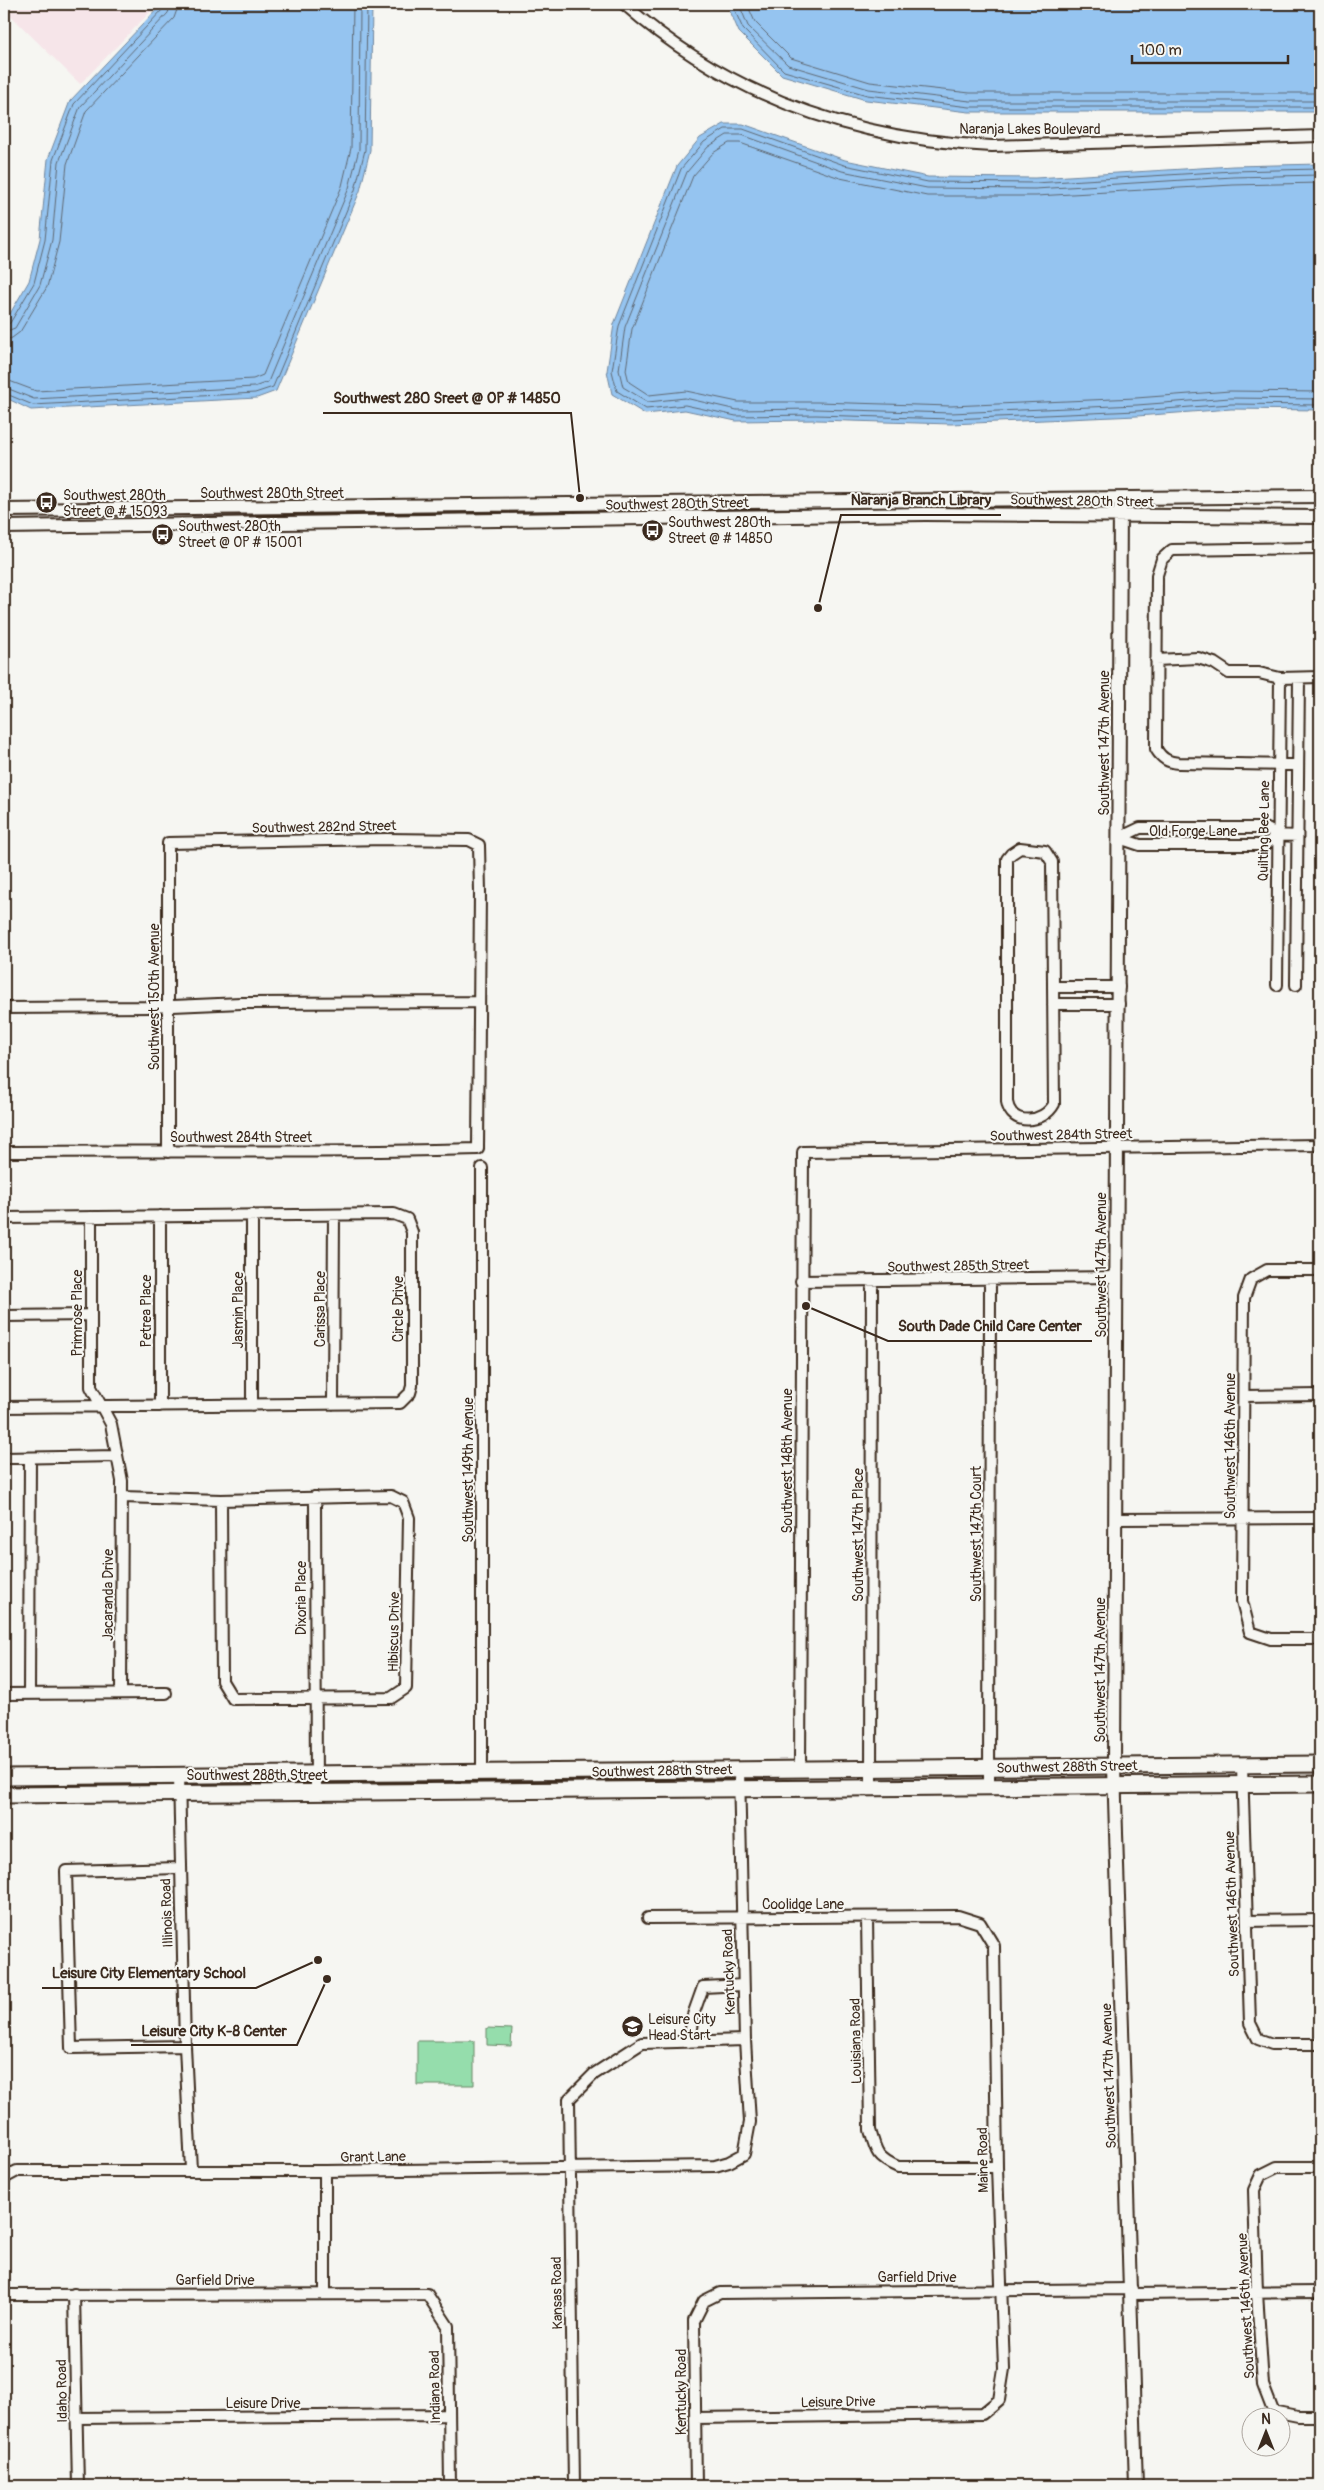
<svg xmlns="http://www.w3.org/2000/svg" width="1324" height="2490" viewBox="0 0 1324 2490" font-family="Pangolin,sans-serif">
<rect width="100%" height="100%" fill="#f6f6f2"/>
<filter id="ink" filterUnits="userSpaceOnUse"><feTurbulence type="fractalNoise" baseFrequency=".02" numOctaves="2"/><feDisplacementMap in="SourceGraphic" scale="10" xChannelSelector="R" yChannelSelector="G"/><feConvolveMatrix kernelMatrix="1 2 1 2 8 2 1 2 1" color-interpolation-filters="sRGB"/></filter>
<g filter="url(#ink)">
<path fill="#f6e5e9" d="M4 4H158L80 84 4 9Z"/>
<path fill="#95ddac" stroke="#688465" d="M487 2028 512 2029 511 2046 487 2045Z
M417 2041H474V2085H417Z"/>
<path fill="#95c4f0" stroke="#71869c" d="M162 4H372L370 150 360 191 276 391 257 398 31 410 4 397V324L29 281 40 239 48 159 70 101Z
M727 4H1320V112H969L866 100 782 75 739 32Z
M724 124H743L845 160 928 177 1035 178 1233 166 1320 164V410L1231 409 1137 416 951 424 816 420 736 421 685 410 645 414 612 394 607 371 614 324 677 166 700 138Z"/>
<g fill="none" stroke-linecap="round" stroke-linejoin="round">
<path stroke="#5f6872" stroke-width="1" d="M732 4 743 29 784 71 867 95 970 107H1320
M739 4 748 26 788 65 869 89 970 101H1320
M747 4 755 22 791 58 870 82 970 93H1320
M1320 169 1233 171 1035 183 928 182 844 165 743 129H725L704 142 681 169 619 326 612 371 617 391 646 409 685 405 736 416 816 415 951 419 1137 411 1231 404 1320 405
M1320 175 1233 177 1035 189 927 188 842 171 742 135H727L708 147 687 172 625 327 619 370 623 387 648 402 685 398 737 410 816 409 951 413 1137 405 1230 398 1320 399
M1320 183 1233 185 1036 196H927L840 178 740 143H729L713 153 693 176 632 329 626 370 629 382 649 395 686 391 738 402H817L951 406 1136 398 1230 391 1320 392
M4 326 10 323 34 283 45 240 53 160 74 104 163 9 165 4
M4 332 15 328 40 285 52 240 59 162 80 107 168 13 171 4
M4 340 12 338 20 332 47 287 59 242 67 164 86 111 174 18 179 4
M4 379 36 391 253 379 263 375 342 186 351 148 353 4
M4 387 34 399 254 387 268 382 349 188 359 149 360 4
M4 393 33 405 255 393 273 387 355 190 365 150 367 4"/>
<defs>
<path id="minor" d="M624 4C729 96 854 140 992 146L1320 136
M1156 660 1198 658 1214 663 1229 673H1259L1280 678 1320 677
M1298 765 1179 763C1168 762 1162 759 1156 749L1157 575 1162 559 1172 550 1320 548
M1119 838 1140 828H1265L1278 835 1297 836
M1119 838 1140 845H1265L1278 835
M1020 848 1045 851 1052 862 1054 1104C1044 1123 1011 1127 1007 1102V859L1011 854Z
M1277 985 1280 678
M1296 985 1299 678
M1053 987H1119
M1053 1004H1119
M4 1008 150 1007 241 1003 479 1002
M4 1152C162 1150 320 1154 478 1149L480 892 479 845 469 840 386 839 168 843V1152
M91 1217V1387L111 1424 122 1481 121 1693
M4 1218 394 1214 407 1219 412 1232V1386L410 1393 400 1403 4 1407
M1320 1270H1267L1251 1279 1244 1298 1242 1601 1250 1632 1271 1639H1320
M801 1281 1116 1277
M4 1316 90 1315
M1244 1396 1320 1395
M333 1404 334 1215
M252 1405V1215
M160 1406V1216
M4 1458 117 1456
M122 1497 221 1500 391 1496 403 1502 409 1518 406 1688 391 1698 233 1699 222 1681 221 1500
M315 1497 316 1793
M1116 1519 1320 1518
M4 1694 166 1693
M29 1694 30 1458
M1242 1765 1250 2023 1258 2039 1272 2044H1320
M800 1770 803 1152 1320 1145
M482 1773V1168
M179 1775 185 2046 191 2170
M989 1788 990 1280
M871 1789 872 1281
M180 1868 66 1871 71 2048 185 2046
M867 1917 870 2130C876 2152 877 2158 898 2167H997
M648 1918 958 1916 980 1923 994 1946 997 2167 1004 2369 999 2400 982 2414 695 2418
M1247 1921 1320 1920
M689 2042 693 2015 703 1987 743 1985
M1320 2167H1277L1261 2175 1254 2190 1257 2293 1263 2385 1273 2411 1298 2416H1320
M4 2178 17 2171H325L715 2166 729 2162 744 2154 750 2122 745 2040 739 1771
M325 2293V2171
M74 2294 78 2486
M1132 2294 1320 2292
M4 2295 427 2294 448 2326 450 2486
M76 2418 449 2415
M574 2486 569 2099 594 2074 642 2043 745 2040
M696 2486 694 2321 704 2301 720 2293 1132 2289"/>
<path id="tertiary" d="M1120 499 1114 1767 1136 2486
M4 510 1320 496
M4 527 925 514 1320 517"/>
<path id="secondary" d="M4 1777 1320 1764
M4 1795 1320 1784"/>
</defs>
<use href="#minor" stroke="#3b2a1e" stroke-width="14"/>
<use href="#tertiary" stroke="#3b2a1e" stroke-width="16"/>
<use href="#secondary" stroke="#3b2a1e" stroke-width="19"/>
<use href="#minor" stroke="#f6f6f2" stroke-width="10"/>
<use href="#tertiary" stroke="#f6f6f2" stroke-width="12"/>
<use href="#secondary" stroke="#f6f6f2" stroke-width="15"/>
</g>
</g>
<defs>
<symbol id="bus-disc" viewBox="-11 -11 22 22"><circle r="9.5" fill="#3b2a1e" stroke="#f6f6f2"/><path d="M-5-6H5V4H4V6H2V4H-2V6H-4V4H-5ZM-3.5-4V0h7V-4ZM-3.5 1.2v1.5H-2V1.2ZM2 1.2v1.5H3.5V1.2Z" fill="#fff"/></symbol>
<symbol id="school-disc" viewBox="-11 -11 22 22"><circle r="9.5" fill="#3b2a1e" stroke="#f6f6f2"/><path d="M0-5L7-2L0 1L-7-2ZM-4 1L0 2.5L4 1V4Q0 6-4 4Z" fill="#fff"/></symbol>
</defs>
<g fill-rule="evenodd">
<use href="#bus-disc" x="34" y="490" width="25" height="25"/>
<use href="#bus-disc" x="640" y="518" width="25" height="25"/>
<use href="#bus-disc" x="150" y="522" width="25" height="25"/>
<use href="#school-disc" x="620" y="2014" width="25" height="25"/>
</g>
<g text-anchor="middle" dominant-baseline="central" stroke-width="4" stroke-linejoin="round" paint-order="stroke">
<g font-size="14" fill="#3b2a1e" stroke="#f6f6f2">
<text x="1030" y="129">Naranja Lakes Boulevard</text>
<text x="272" y="493">Southwest 280th Street</text>
<text transform="translate(1082 501) rotate(1)">Southwest 280th Street</text>
<text transform="translate(677 504) rotate(-1)">Southwest 280th Street</text>
<text transform="translate(1104 743) rotate(-90)">Southwest 147th Avenue</text>
<text transform="translate(324 827) rotate(-1)">Southwest 282nd Street</text>
<text x="1193" y="831">Old Forge Lane</text>
<text transform="translate(1264 831) rotate(-89)">Quilting Bee Lane</text>
<text transform="translate(154 997) rotate(-90)">Southwest 150th Avenue</text>
<text transform="translate(1061 1135) rotate(-1)">Southwest 284th Street</text>
<text x="241" y="1137">Southwest 284th Street</text>
<text transform="translate(1101 1265) rotate(-90)">Southwest 147th Avenue</text>
<text transform="translate(958 1266) rotate(-1)">Southwest 285th Street</text>
<text transform="translate(320 1309) rotate(-90)">Carissa Place</text>
<text transform="translate(398 1309) rotate(-90)">Circle Drive</text>
<text transform="translate(238 1310) rotate(-90)">Jasmin Place</text>
<text transform="translate(146 1311) rotate(-90)">Petrea Place</text>
<text transform="translate(77 1313) rotate(-90)">Primrose Place</text>
<text transform="translate(1230 1446) rotate(-90)">Southwest 146th Avenue</text>
<text transform="translate(787 1461) rotate(-90)">Southwest 148th Avenue</text>
<text transform="translate(468 1470) rotate(-90)">Southwest 149th Avenue</text>
<text transform="translate(976 1534) rotate(-90)">Southwest 147th Court</text>
<text transform="translate(858 1535) rotate(-90)">Southwest 147th Place</text>
<text transform="translate(108 1595) rotate(-90)">Jacaranda Drive</text>
<text transform="translate(301 1598) rotate(-90)">Dixoria Place</text>
<text transform="translate(394 1632) rotate(-89)">Hibiscus Drive</text>
<text transform="translate(1100 1670) rotate(-90)">Southwest 147th Avenue</text>
<text transform="translate(1067 1767) rotate(-1)">Southwest 288th Street</text>
<text transform="translate(662 1771) rotate(-1)">Southwest 288th Street</text>
<text x="257" y="1775">Southwest 288th Street</text>
<text x="803" y="1904">Coolidge Lane</text>
<text transform="translate(1232 1904) rotate(-92)">Southwest 146th Avenue</text>
<text transform="translate(167 1913) rotate(-92)">Illinois Road</text>
<text transform="translate(729 1972) rotate(-92)">Kentucky Road</text>
<text transform="translate(856 2041) rotate(-91)">Louisiana Road</text>
<text transform="translate(1109 2076) rotate(-92)">Southwest 147th Avenue</text>
<text transform="translate(373 2157) rotate(-1)">Grant Lane</text>
<text transform="translate(983 2160) rotate(-91)">Maine Road</text>
<text x="917" y="2277">Garfield Drive</text>
<text x="215" y="2280">Garfield Drive</text>
<text transform="translate(557 2293) rotate(-91)">Kansas Road</text>
<text transform="translate(1246 2306) rotate(-93)">Southwest 146th Avenue</text>
<text transform="translate(435 2387) rotate(-91)">Indiana Road</text>
<text transform="translate(62 2391) rotate(-91)">Idaho Road</text>
<text transform="translate(681 2392) rotate(-90)">Kentucky Road</text>
<text transform="translate(838 2402) rotate(-1)">Leisure Drive</text>
<text x="263" y="2403">Leisure Drive</text>
</g>
<g font-size="14" fill="#3b2a1e" stroke="#f6f6f2" text-anchor="start">
<text x="63" y="495">Southwest 280th<tspan x="63" dy="16">Street @ # 15093</tspan></text>
<text x="668" y="522">Southwest 280th<tspan x="668" dy="16">Street @ # 14850</tspan></text>
<text x="178" y="526">Southwest 280th<tspan x="178" dy="16">Street @ OP # 15001</tspan></text>
<text x="648" y="2019">Leisure City<tspan x="648" dy="16">Head Start</tspan></text>
</g>
</g>
<path fill="none" stroke="#3b2a1e" stroke-width="2" d="M580 498L571 413H323M818 608L841 515H1001M806 1306L888 1341H1092M318 1960L256 1988H42M327 1979L297 2045H131"/>
<g fill="#3b2a1e" stroke="#f6f6f2" stroke-width="2">
<circle cx="580" cy="498" r="5"/>
<circle cx="818" cy="608" r="5"/>
<circle cx="806" cy="1306" r="5"/>
<circle cx="318" cy="1960" r="5"/>
<circle cx="327" cy="1979" r="5"/>
</g>
<g font-size="15" text-anchor="middle" font-weight="bold" fill="#3b2a1e" stroke="#f6f6f2" stroke-width="4" stroke-linejoin="round" paint-order="stroke">
<text x="447" y="403">Southwest 280 Sreet @ OP # 14850</text>
<text x="921" y="505">Naranja Branch Library</text>
<text x="990" y="1331">South Dade Child Care Center</text>
<text x="149" y="1978">Leisure City Elementary School</text>
<text x="214" y="2036">Leisure City K-8 Center</text>
</g>
<rect width="1324" height="2490" fill="none" stroke="#f6f6f2" stroke-width="20"/>
<rect x="10" y="10" width="1304" height="2470" fill="none" stroke="#3b2a1e" stroke-width="2" filter="url(#ink)"/>
<g transform="translate(1266 2432)"><circle r="24" fill="#f6f6f2" stroke="#aba49d"/>
<path d="M0-4L9 19L0 12L-9 19Z" fill="#3b2a1e"/>
<text y="-8" font-size="14" font-weight="bold" text-anchor="middle" fill="#3b2a1e">N</text>
</g>
<path d="M1132 55v8h156v-8" fill="none" stroke="#3b2a1e" stroke-width="2.5"/>
<text x="1139" y="55" font-size="15" fill="#3b2a1e" stroke="#f6f6f2" stroke-width="4" paint-order="stroke">100 m</text>
</svg>
